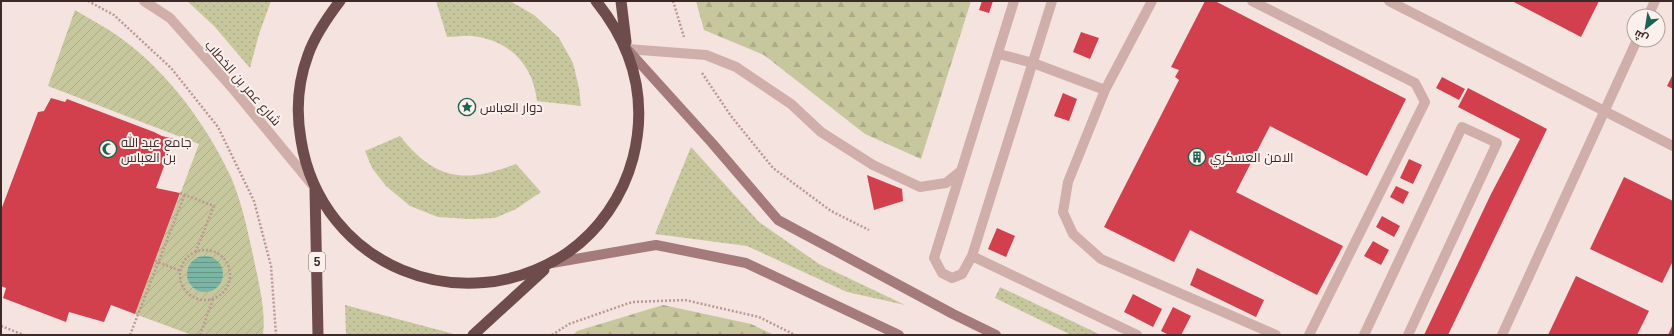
<svg xmlns="http://www.w3.org/2000/svg" width="1674" height="336" viewBox="0 0 1674 336" font-family="Arial,Cairo,sans-serif">
<defs>
<pattern id="grass-dots" width="8" height="8" patternUnits="userSpaceOnUse"><rect width="8" height="8" fill="#c7c79d"/><path d="M2 2h.1M6 6h.1" fill="none" stroke="#acab87" stroke-width="1.8" stroke-linecap="round"/></pattern>
<pattern id="forest-firs" width="22" height="20" patternUnits="userSpaceOnUse"><rect width="22" height="20" fill="#c7c79d"/><path d="M5 1l3.5 6h-7zM16 11l3.5 6h-7z" fill="#acab87"/></pattern>
<pattern id="garden-furrows" width="10" height="10" patternUnits="userSpaceOnUse"><rect width="10" height="10" fill="#c7c79d"/><path d="M-1 1l2-2M0 10L10 0M9 11l2-2" fill="none" stroke="#acab87"/></pattern>
<pattern id="water-rules" width="6" height="5" patternUnits="userSpaceOnUse"><rect width="6" height="5" fill="#7bb6a5"/><path d="M0 2.5h6" fill="none" stroke="#669487"/></pattern>
</defs>
<rect width="100%" height="100%" fill="#f5e3df"/>
<path fill="url(#grass-dots)" d="M187 1H271L259 34 250 68 214 26Z
M436 1H510L534 15 559 38 573 63 579 88 581 106 537 101C533 64 509 40 472 36 464 35 455 37 447 37Z
M400 136C435 180 464 184 516 164L541 192 516 209 495 218 469 219 438 217 410 206 386 186 372 168 365 151Z
M691 147 759 222 819 264 905 305 847 292 747 246 655 234Z
M1000 287 1101 335H1071L995 298Z
M345 305 454 334 346 335Z"/>
<path fill="url(#forest-firs)" d="M696 1H971L921 159 865 134 764 55 704 30Z
M663 305 751 324 774 335H573L577 331Z"/>
<path fill="url(#garden-furrows)" d="M75 10C86 17 98 23 109 30 161 63 204 120 230 175 242 202 248 232 254 260 259 284 266 311 263 335H192L135 314 199 144 48 86Z"/>
<path fill="url(#water-rules)" d="M187 274a18 18 0 1 1 36 0a18 18 0 1 1-36 0Z"/>
<path fill="#d2404e" d="M982 1H993L989 13 979 10Z
M1205 1H1215L1406 99 1367 176 1270 126 1236 192 1343 246 1317 295 1190 230 1174 262 1104 227 1179 80 1175 77 1179 70 1171 67Z
M1512 1H1599L1581 37Z
M1081 32 1099 38 1090 59 1073 52Z
M1673 74V89L1667 86Z
M1442 77 1465 89 1459 100 1436 88Z
M1468 88 1547 129 1448 335H1424L1491 194 1520 139 1458 107Z
M1063 93 1077 99 1069 121 1054 116Z
M51 98 65 102 67 99 154 132 162 136 174 139 156 188 180 193 135 314 111 305 104 322 69 312 66 322 3 298 6 288 1 286V210L38 112 44 111Z
M1409 159 1422 165 1413 184 1400 178Z
M867 175 902 189 903 201 874 210Z
M1624 177 1673 201V261L1662 283 1590 249Z
M1396 186 1409 192 1403 204 1390 197Z
M1382 216 1400 226 1394 237 1376 227Z
M997 228 1015 236 1006 257 988 249Z
M1373 241 1389 250 1381 265 1364 256Z
M1197 268 1264 300 1256 317 1190 285Z
M1576 276 1649 311 1637 335H1548Z
M1133 294 1162 309 1153 327 1124 312Z
M1173 307 1191 316 1181 335H1169L1161 331Z
M1673 324V335H1668Z"/>
<g fill="none" stroke-linecap="round" stroke-linejoin="round">
<path stroke="#bc9793" stroke-width="2.5" stroke-dasharray="2 2" stroke-linecap="butt" d="M88 1 114 15 171 68 218 127 254 201 271 266 276 335
M673 1 684 37
M702 73 731 116 773 168 831 211 869 230
M180 193 214 206 195 253
M180 275a25 25 0 1 1 50 0a25 25 0 1 1-50 0Z
M155 261 181 271
M1 326 24 335
M130 335 185 194
M200 335 213 299
M552 335 569 324 632 302 685 300 759 317 795 335"/>
<path stroke="#d0aea9" stroke-width="10" d="M1014 1 934 258 942 273 952 278 962 274 972 256 1052 1
M1252 1 1415 83 1425 102 1309 335
M627 49 706 55 736 67 791 104 821 132 873 165 920 187 946 183 961 171
M999 54 1033 63 1105 90 1068 182 1063 212 1073 234 1101 259 1276 335
M1105 90 1152 1
M972 256 1137 335
M1364 335 1462 127 1497 143 1408 335"/>
<path stroke="#d0aea9" stroke-width="10" d="M1389 1 1673 146
M1648 16 1655 1
M1502 335 1637 40"/>
<path stroke="#d0aea9" stroke-width="10" d="M144 1 170 18 234 90 315 188"/>
<path stroke="#a47b7a" stroke-width="10" d="M627 49 712 143 778 220 953 314 996 335
M552 263 656 245 746 263 899 335"/>
<path stroke="#6e4c4c" stroke-width="11" d="M340 1C327 18 315 35 308 55 298 82 296 112 301 140 321 266 462 323 567 253 599 231 623 196 633 158 648 99 634 48 596 1
M621 1 626 42
M315 190 318 335
M473 335 544 270"/>
</g>
<defs>
<symbol id="sight-ring" viewBox="-11 -11 22 22"><circle r="9.5" fill="#fcf0ed" stroke="#1a634f" stroke-width="1.5"/><path d="M0-6L1.8-2.2L6-1.7L2.9 1.2L3.7 5.4L0 3.3L-3.7 5.4L-2.9 1.2L-6-1.7L-1.8-2.2Z" fill="#1a634f"/></symbol>
<symbol id="mosque-ring" viewBox="-11 -11 22 22"><circle r="9.5" fill="#fcf0ed" stroke="#1a634f" stroke-width="1.5"/><path d="M3.5-4.9A6 6 0 1 0 3.5 4.9A5 5 0 1 1 3.5-4.9Z" fill="#1a634f"/></symbol>
<symbol id="building-ring" viewBox="-11 -11 22 22"><circle r="9.5" fill="#fcf0ed" stroke="#1a634f" stroke-width="1.5"/><path d="M-4-6H4V6H1V3H-1V6H-4ZM-2.5-4.3h1.7v1.8h-1.7ZM.8-4.3h1.7v1.8H.8ZM-2.5-1h1.7V.8h-1.7ZM.8-1h1.7V.8H.8Z" fill="#1a634f"/></symbol>
</defs>
<g fill-rule="evenodd">
<use href="#sight-ring" x="457" y="97" width="20" height="20"/>
<use href="#mosque-ring" x="98" y="139" width="20" height="20"/>
<use href="#building-ring" x="1187" y="147" width="20" height="20"/>
</g>
<g text-anchor="middle" dominant-baseline="central" stroke-width="4" stroke-linejoin="round" paint-order="stroke">
<rect fill="#fcf0ed" stroke="#766564" stroke-width="1" x="309" y="252" width="16" height="20" rx="3"/>
<g font-size="12" font-weight="bold" fill="#3c2a2a">
<text x="317" y="262">5</text>
</g>
<g font-size="13" fill="#3c2a2a" stroke="#fcf0ed">
<text transform="translate(243 83) rotate(49)">شارع عمر بن الخطاب</text>
</g>
<g font-size="13" fill="#3c2a2a" stroke="#fcf0ed" text-anchor="start">
<text x="480" y="107">دوار العباس</text>
<text x="121" y="142">جامع عبد الله<tspan x="121" dy="15">بن العباس</tspan></text>
<text x="1210" y="157">الامن العسكري</text>
</g>
</g>
<rect width="1674" height="336" fill="none" stroke="#3c2a2a" stroke-width="4"/>
<g transform="translate(1646 28) rotate(210)"><circle r="19" fill="#fcf0ed" stroke="#afa19f"/>
<path d="M0-3L7 15L0 10L-7 15Z" fill="#1a634f"/>
<text y="-6" font-size="11" font-weight="bold" text-anchor="middle" fill="#3c2a2a">ش</text>
</g>
</svg>
